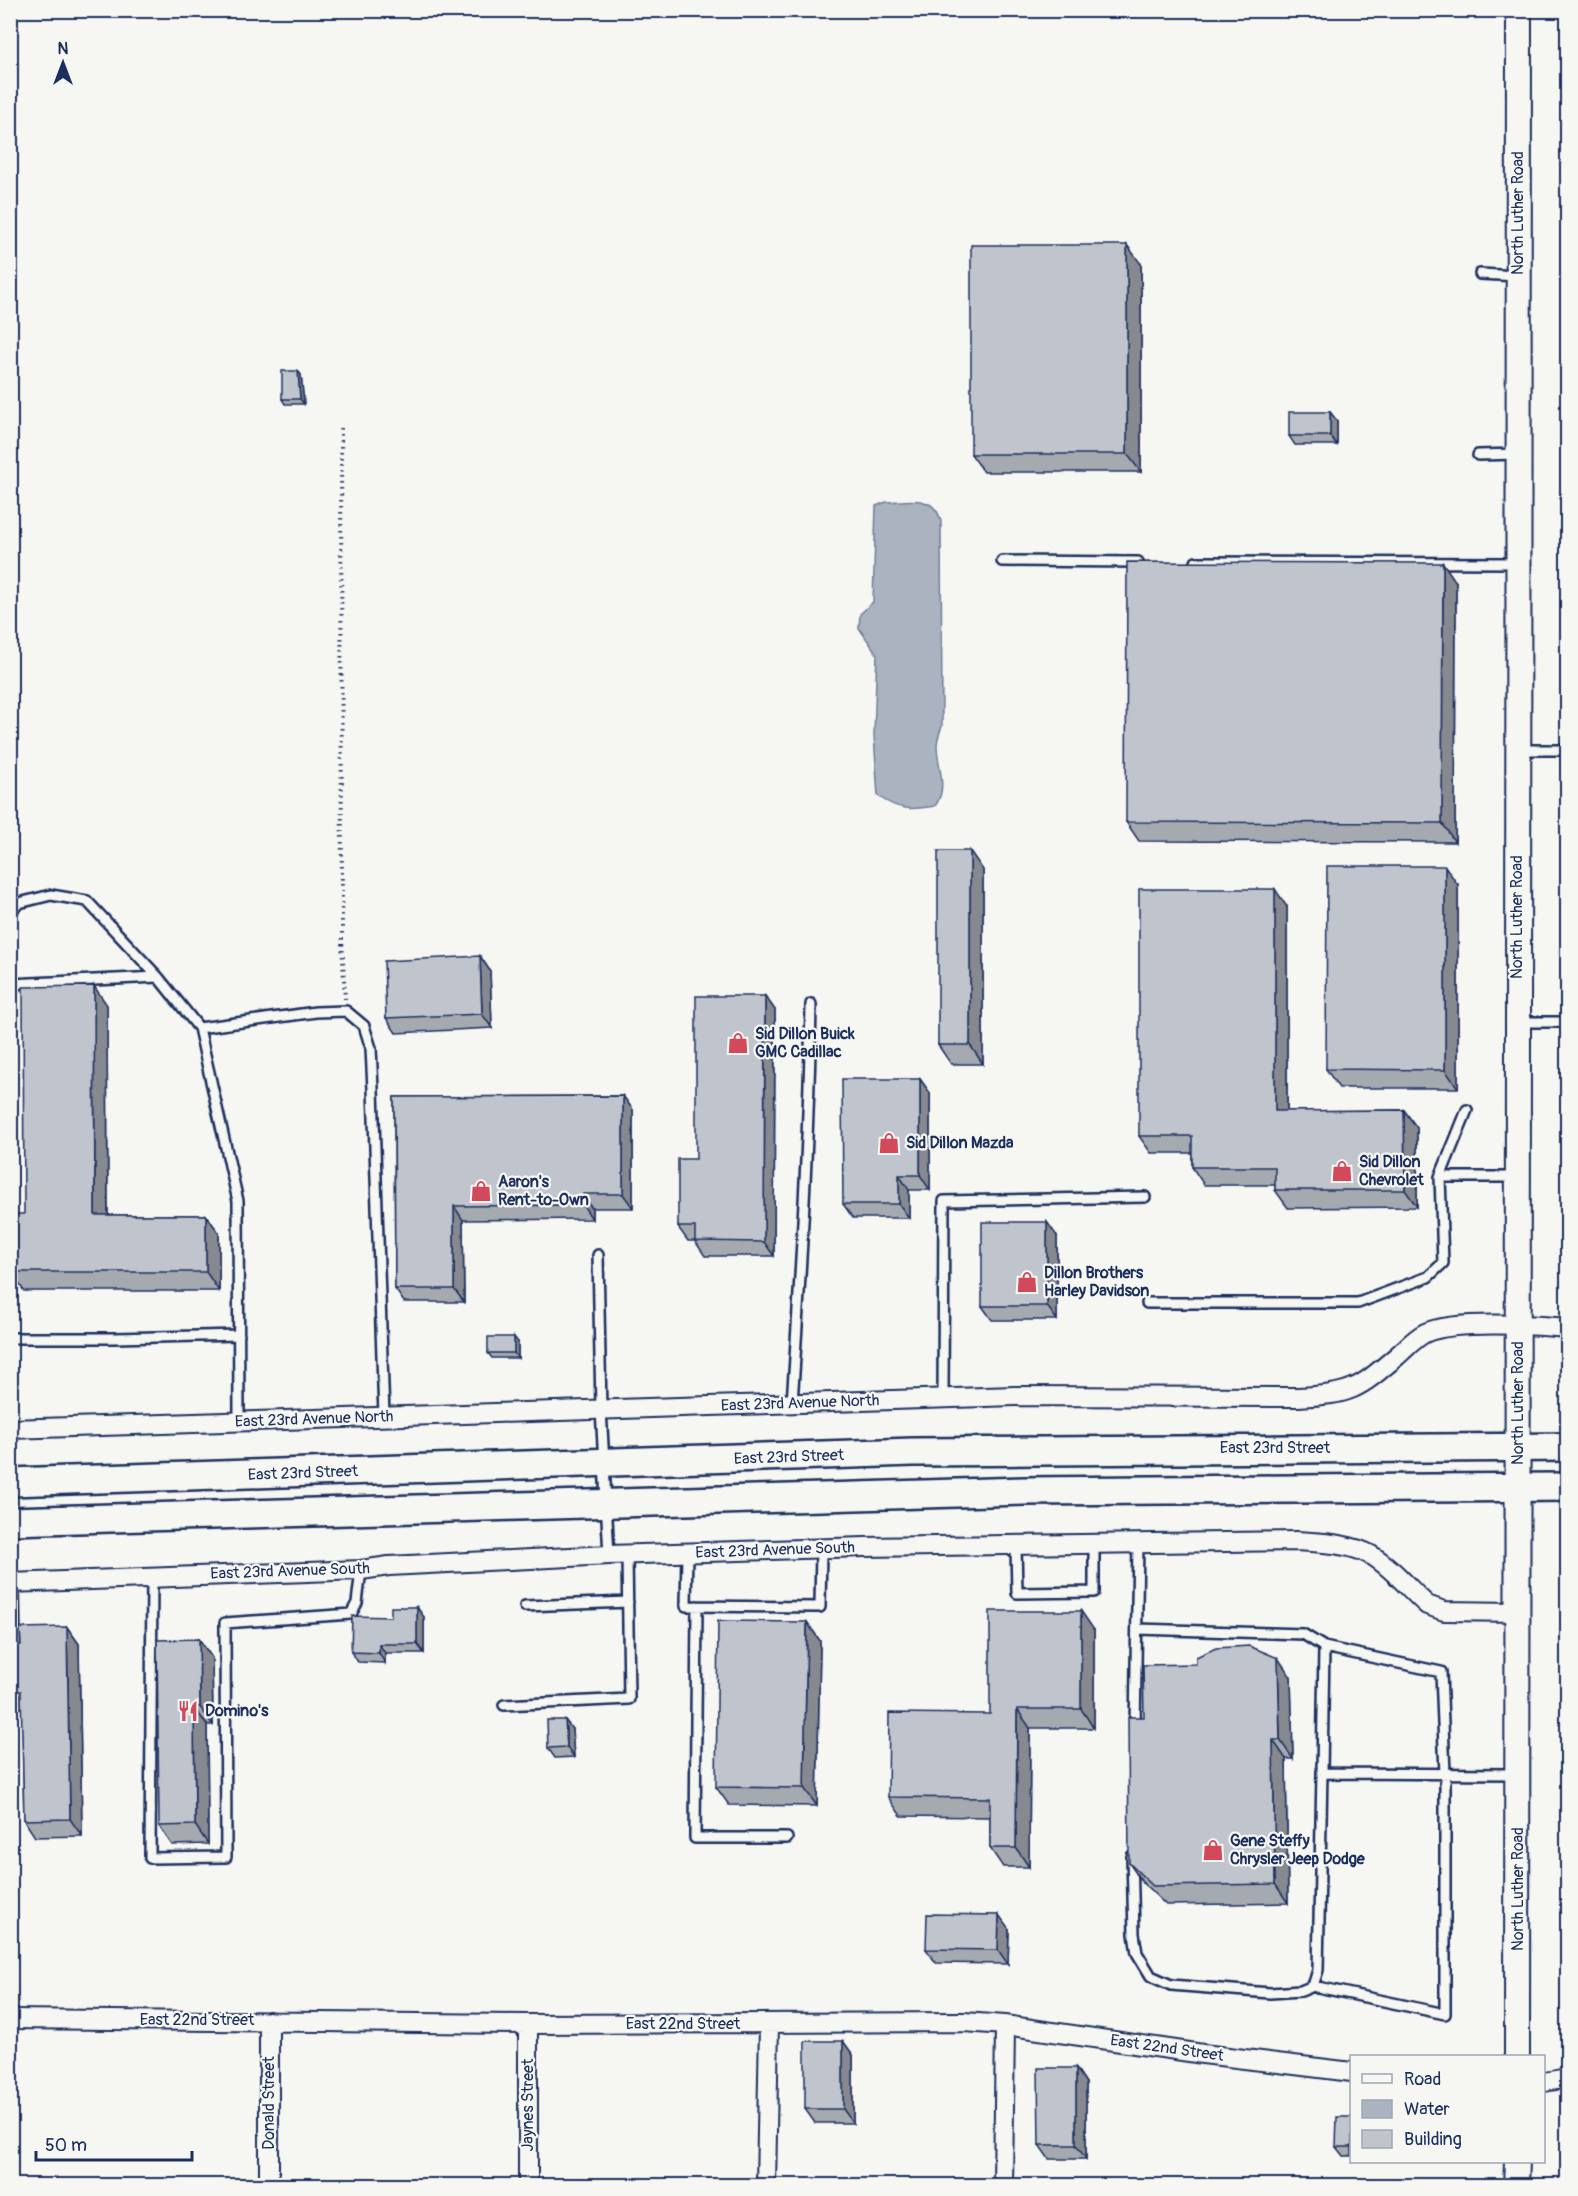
<svg xmlns="http://www.w3.org/2000/svg" width="1578" height="2196" viewBox="0 0 1578 2196" font-family="Pangolin,sans-serif">
<rect width="100%" height="100%" fill="#f6f6f2"/>
<filter id="ink" filterUnits="userSpaceOnUse"><feTurbulence type="fractalNoise" baseFrequency=".0167" numOctaves="2"/><feDisplacementMap in="SourceGraphic" scale="12" xChannelSelector="R" yChannelSelector="G"/><feConvolveMatrix kernelMatrix="1 2 1 2 8 2 1 2 1" color-interpolation-filters="sRGB"/></filter>
<g filter="url(#ink)">
<path fill="#abb2c0" stroke="#717e99" stroke-width="1.5" d="M886 502C910 501 934 494 941 521L942 726C940 732 937 739 937 745 937 767 949 787 935 806 911 810 899 811 878 796L874 735 877 654 859 628 860 614 873 602 876 506Z"/>
<g fill="none" stroke-linecap="round" stroke-linejoin="round">
<defs>
<path id="lane" d="M1480 274 1518 276
M1478 455 1518 454
M1002 561 1138 562
M1196 562 1518 563
M1520 750H1568
M10 912 19 903 51 895 87 901 158 977 199 1028 238 1201 239 1421
M10 984 158 977
M1520 1022H1568
M199 1028 316 1012 346 1011 364 1026 371 1048 373 1089 384 1416
M1440 1177 1467 1110
M598 1255 601 1409 609 1555
M1147 1303H1358L1428 1277 1443 1263 1440 1177H1518
M10 1338H115L239 1335
M943 1398 944 1201 1145 1197
M792 1403C801 1270 809 1137 811 1004
M1016 1545 1017 1593 1094 1592V1544
M687 1552 686 1606 820 1607 821 1548
M152 1577 150 1858 226 1857 225 1623 351 1614 357 1603 361 1570
M525 1606 628 1602
M697 1606 695 1838H787
M1137 1629 1303 1634 1324 1647 1322 1773
M10 1647 15 1646 14 1583
M504 1705 629 1699 627 1555
M1135 1728 1138 1543
M1132 1856 1134 1934 1137 1953 1151 1976 1171 1985 1270 1993 1301 1991 1313 1986 1318 1970 1322 1773 1516 1774
M1313 1986 1445 2014V1774L1441 1672 1324 1647"/>
<path id="street" d="M10 1429 1015 1396 1298 1397C1352 1394 1357 1390 1397 1356 1406 1348 1415 1338 1425 1333 1452 1320 1536 1325 1568 1328
M10 1583 361 1570 389 1566 609 1555 864 1547 1297 1541C1322 1543 1348 1543 1371 1555 1392 1567 1409 1589 1427 1605L1444 1611 1519 1612
M10 2019 528 2024 964 2022 1005 2025 1203 2054 1352 2072
M1544 2082 1568 2078
M269 2186V2021
M528 2186V2024
M766 2186 769 2024
M1003 2186 1005 2025"/>
<path id="secondary" d="M1517 2056 1519 10
M1516 2186 1517 2162"/>
<path id="primary" d="M10 1482 913 1452 1568 1447
M10 1521 1024 1491 1568 1487"/>
</defs>
<use href="#lane" stroke="#1b2f5e" stroke-width="14"/>
<use href="#street" stroke="#1b2f5e" stroke-width="22"/>
<use href="#secondary" stroke="#1b2f5e" stroke-width="28"/>
<use href="#primary" stroke="#1b2f5e" stroke-width="32"/>
<path stroke="#1b2f5e" stroke-width="4" stroke-dasharray="1.5 4.5" stroke-linecap="butt" d="M341 428 342 941 345 999"/>
<use href="#lane" stroke="#f6f6f2" stroke-width="9"/>
<use href="#street" stroke="#f6f6f2" stroke-width="18"/>
<use href="#secondary" stroke="#f6f6f2" stroke-width="24"/>
<use href="#primary" stroke="#f6f6f2" stroke-width="27"/>
</g>
<path fill="#a5a9b0" stroke="#1b2f5e" stroke-width="1.5" d="M1141 264V472H984L971 454Z
M298 371 301 375 304 404H285L282 399Z
M1330 412 1337 421V445H1295L1289 436Z
M1456 582 1455 842 1139 841 1126 822Z
M983 870V1064H951L938 1045Z
M1458 885V1088H1339L1326 1069Z
M1287 907V1111L1404 1110 1417 1128V1207L1288 1208 1275 1190V1185H1204L1192 1167V1153H1151L1139 1136Z
M480 956 490 971 492 1028 396 1033 386 1018Z
M765 996 775 1010 774 1256H705L695 1241H688L678 1227 696 1159Z
M107 1005 108 1215H206L219 1233V1291H24L11 1272 24 1214Z
M920 1079 930 1093V1190H909V1218H853L843 1204Z
M623 1096 633 1110V1208H592V1219L463 1220 464 1302H404L395 1289 394 1097Z
M1057 1236V1320H992L982 1306Z
M518 1342V1358H492L488 1353Z
M391 1617H424V1653H385V1663L358 1662 351 1652Z
M807 1622 820 1641 817 1806 729 1805 716 1787Z
M67 1627 79 1644 82 1836 35 1837 24 1820 22 1708H10V1645H21Z
M1094 1630V1728H1030L1029 1867H1003L990 1848V1817L901 1816 888 1797Z
M199 1639 212 1658 213 1725H207L208 1844 172 1845 159 1826Z
M1291 1677 1293 1759H1286L1288 1903 1166 1905 1142 1882 1129 1863Z
M565 1720 572 1729 574 1757 555 1758 548 1748Z
M1009 1929 1008 1964 936 1963 926 1949Z
M843 2041 853 2055V2123H815L805 2109Z
M1076 2068 1086 2083V2159H1049L1039 2145Z
M1352 2117V2156H1343L1336 2147Z"/>
<path fill="#868990" stroke="#1b2f5e" stroke-width="1.5" d="M1127 245 1141 264V472L1127 454Z
M298 371 301 375 304 404 300 399Z
M1330 412 1337 421V445L1330 436Z
M1443 563 1456 582 1455 842 1442 823Z
M970 851 983 870V1064L970 1045Z
M1445 866 1458 885V1088L1445 1070Z
M1275 889 1287 907V1128L1275 1111Z
M480 956 490 971 492 1028 482 1014Z
M94 986 107 1005 108 1233 95 1215Z
M765 996 775 1010 774 1256 764 1242Z
M920 1079 930 1093V1190L920 1175Z
M623 1096 633 1110V1208L623 1194Z
M1404 1110 1417 1128V1207L1405 1190Z
M899 1175 909 1190V1218L899 1204Z
M583 1194 592 1208V1219L583 1205Z
M454 1206 463 1220 464 1302 454 1289Z
M206 1215 219 1233V1291L206 1272Z
M1047 1222 1057 1236V1320L1047 1306Z
M514 1337 518 1342V1358L514 1353Z
M417 1607 424 1617V1653L417 1644Z
M1081 1611 1094 1630V1728L1081 1709Z
M807 1622 820 1641 817 1806 804 1788Z
M67 1627 79 1644 82 1836 70 1819Z
M199 1639 212 1658 213 1725 200 1707Z
M379 1644 385 1653V1663L379 1653Z
M1278 1658 1291 1677 1293 1759 1280 1740Z
M194 1707 207 1725 208 1844 195 1825Z
M1017 1709 1030 1728 1029 1867 1016 1848Z
M565 1720 572 1729 574 1757 567 1747Z
M1273 1740 1286 1759 1288 1903 1275 1884Z
M10 1831 14 1837V1862L10 1858Z
M999 1915 1009 1929 1008 1964 998 1950Z
M843 2041 853 2055V2123L843 2109Z
M1076 2068 1086 2083V2159L1076 2145Z"/>
<path fill="#c0c4cd" stroke="#1b2f5e" stroke-width="1.5" d="M971 245H1127V454H971Z
M282 371H298L300 399H282Z
M1289 412H1330V436H1289Z
M1127 562 1443 563 1442 823 1126 822Z
M938 851H970V1045H938Z
M1327 866H1445V1070L1326 1069Z
M1139 889H1275V1111L1404 1110 1405 1190H1275V1167H1192V1136H1139Z
M480 956 482 1014 386 1018 384 961Z
M94 986 95 1215H206V1272H11V1214H24L23 987Z
M696 996H765L764 1242 695 1241V1227H678V1159H696Z
M842 1079H920V1175H899V1204H843Z
M623 1096V1194H583V1205L454 1206V1289H395L394 1097Z
M982 1222H1047V1306H982Z
M488 1337H514V1353H488Z
M391 1607H417V1644H379V1653L351 1652 352 1616 391 1617Z
M990 1611H1081V1709H1017L1016 1848H990V1798L888 1797 889 1713 990 1714Z
M718 1621 807 1622 804 1788 716 1787Z
M67 1627 70 1819 24 1820 21 1691H10V1645H21L20 1628Z
M199 1639 200 1707H194L195 1825 159 1826 157 1640Z
M1249 1646 1278 1658 1280 1740H1273L1275 1884 1153 1886 1129 1863 1128 1717H1144L1143 1665 1196 1664V1657L1216 1648Z
M547 1720H565L567 1747 548 1748Z
M927 1914 999 1915 998 1950 926 1949Z
M805 2041H843V2109H805Z
M1038 2068H1076V2145H1039Z
M1337 2117H1352V2147H1336Z"/>
</g>
<defs>
<symbol id="shop-bare" viewBox="-9 -9 18 18"><path d="M-5-2.5h2.3a2.7 3.5 0 0 1 5.4 0H5L5.5 6h-11ZM-1.5-2.5h3a1.5 2.3 0 0 0-3 0Z" fill="#d1495b" stroke="#f6f6f2" stroke-width="2.5" paint-order="stroke"/></symbol>
<symbol id="restaurant-bare" viewBox="-9 -9 18 18"><path d="M-5-6h1v4h1v-4h1v4h1v-4h1v5L-1.5 .5V6h-2V.5L-5-1ZM5-6V6H3V1.5H1.5Q1.5-4 5-6Z" fill="#d1495b" stroke="#f6f6f2" stroke-width="2.5" paint-order="stroke"/></symbol>
</defs>
<g fill-rule="evenodd">
<use href="#shop-bare" x="723" y="1028" width="30" height="30"/>
<use href="#shop-bare" x="874" y="1128" width="30" height="30"/>
<use href="#shop-bare" x="1327" y="1156" width="30" height="30"/>
<use href="#shop-bare" x="466" y="1176" width="30" height="30"/>
<use href="#shop-bare" x="1012" y="1267" width="30" height="30"/>
<use href="#restaurant-bare" x="173" y="1696" width="30" height="30"/>
<use href="#shop-bare" x="1198" y="1835" width="30" height="30"/>
</g>
<g text-anchor="middle" dominant-baseline="central" stroke-width="4.5" stroke-linejoin="round" paint-order="stroke">
<g font-size="16" fill="#1b2f5e" stroke="#f6f6f2">
<text transform="translate(1518 213) rotate(-90)">North Luther Road</text>
<text transform="translate(1517 917) rotate(-90)">North Luther Road</text>
<text transform="translate(800 1403) rotate(-2)">East 23rd Avenue North</text>
<text transform="translate(1518 1403) rotate(-90)">North Luther Road</text>
<text transform="translate(314 1419) rotate(-2)">East 23rd Avenue North</text>
<text x="1275" y="1448">East 23rd Street</text>
<text transform="translate(789 1457) rotate(-2)">East 23rd Street</text>
<text transform="translate(303 1473) rotate(-2)">East 23rd Street</text>
<text transform="translate(775 1550) rotate(-2)">East 23rd Avenue South</text>
<text transform="translate(290 1571) rotate(-2)">East 23rd Avenue South</text>
<text transform="translate(1518 1889) rotate(-90)">North Luther Road</text>
<text x="197" y="2020">East 22nd Street</text>
<text x="683" y="2024">East 22nd Street</text>
<text transform="translate(1167 2048) rotate(8)">East 22nd Street</text>
<text transform="translate(269 2103) rotate(-90)">Donald Street</text>
<text transform="translate(528 2105) rotate(-90)">Jaynes Street</text>
</g>
<g font-size="16" font-weight="bold" fill="#1b2f5e" stroke="#f6f6f2" text-anchor="start">
<text x="755" y="1034">Sid Dillon Buick<tspan x="755" dy="18">GMC Cadillac</tspan></text>
<text x="906" y="1143">Sid Dillon Mazda</text>
<text x="1359" y="1162">Sid Dillon<tspan x="1359" dy="18">Chevrolet</tspan></text>
<text x="498" y="1182">Aaron's<tspan x="498" dy="18">Rent-to-Own</tspan></text>
<text x="1044" y="1273">Dillon Brothers<tspan x="1044" dy="18">Harley Davidson</tspan></text>
<text x="205" y="1711">Domino's</text>
<text x="1230" y="1841">Gene Steffy<tspan x="1230" dy="18">Chrysler Jeep Dodge</tspan></text>
</g>
</g>
<rect width="1578" height="2196" fill="none" stroke="#f6f6f2" stroke-width="36"/>
<rect x="18" y="18" width="1542" height="2160" fill="none" stroke="#1b2f5e" stroke-width="2" filter="url(#ink)"/>
<rect x="1350" y="2055" width="195" height="108" fill="#f6f6f2" stroke="#9ea6b7" stroke-width="1.5"/>
<rect x="1362" y="2074" width="30" height="9" fill="#f6f6f2" stroke="#9ea6b7" stroke-width="1.5"/>
<text x="1404" y="2085" font-size="18" fill="#1b2f5e">Road</text>
<rect x="1362" y="2100" width="30" height="18" fill="#abb2c0" stroke="#9ea6b7" stroke-width="1.5"/>
<text x="1404" y="2115" font-size="18" fill="#1b2f5e">Water</text>
<rect x="1362" y="2130" width="30" height="18" fill="#c0c4cd" stroke="#9ea6b7" stroke-width="1.5"/>
<text x="1404" y="2145" font-size="18" fill="#1b2f5e">Building</text>
<g transform="translate(63 63)" stroke="#f6f6f2" stroke-width="4.5" paint-order="stroke">
<path d="M0-4.5L10 22L0 15L-10 22Z" fill="#1b2f5e"/>
<text y="-9" font-size="16" font-weight="bold" text-anchor="middle" fill="#1b2f5e">N</text>
</g>
<path d="M36 2151v9h156v-9" fill="none" stroke="#1b2f5e" stroke-width="3"/>
<text x="45" y="2151" font-size="18" fill="#1b2f5e" stroke="#f6f6f2" stroke-width="4.5" paint-order="stroke">50 m</text>
</svg>
